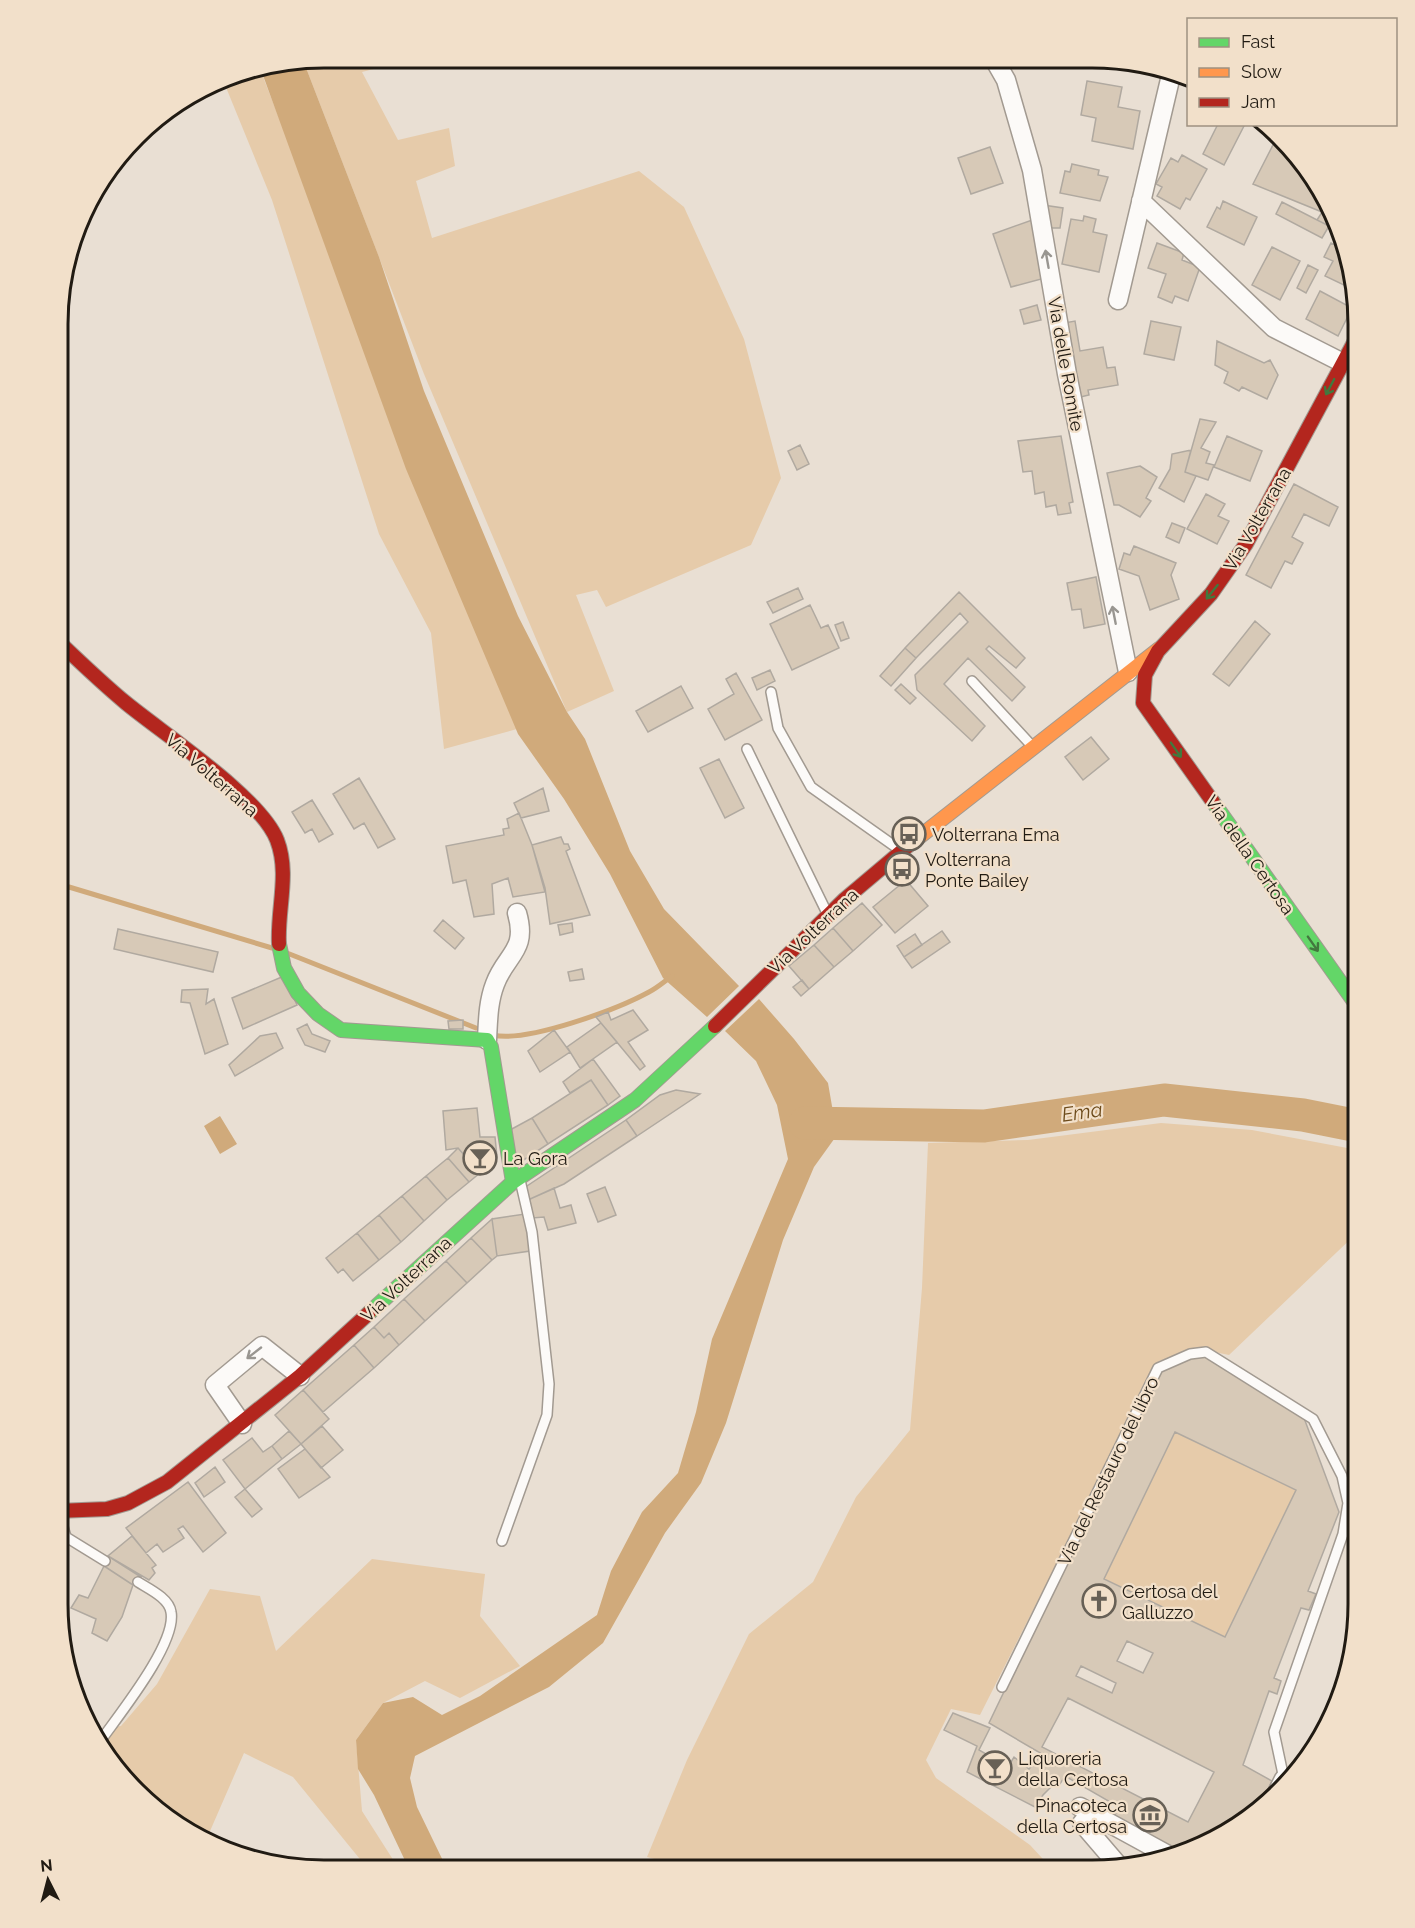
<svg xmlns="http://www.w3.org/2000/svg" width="1415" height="1928" viewBox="0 0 1415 1928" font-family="Raleway,sans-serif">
<rect width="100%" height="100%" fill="#e9dfd3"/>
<path fill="#e6cbaa" d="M324 57H420L362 72 398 140 449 128 455 166 416 181 432 238 639 171 684 207 744 339 781 478 751 545 606 607 597 590 576 595 614 691 567 712 424 374 303 60Z
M260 67 265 82 517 729 444 749 431 633 379 534 272 200 223 80 238 71Z
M1161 1123 1252 1130 1358 1150V1232L1229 1355 1195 1348 1159 1361 980 1715 951 1709 926 1760 936 1778 1030 1845 1054 1871 696 1870 647 1857 687 1760 749 1634 813 1582 856 1497 910 1430 922 1288 928 1143 1028 1140Z
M1175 1432 1296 1490 1225 1637 1104 1579Z
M372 1559 485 1574 480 1616 520 1666 460 1698 425 1681 383 1703 356 1740 362 1811 399 1869H368L293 1777 244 1753 207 1838 175 1826 123 1780 89 1730 121 1726 157 1684 210 1589 260 1596 276 1651Z"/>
<path fill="#d0aa7b" d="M303 60 379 257 424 391 518 616 567 712 585 739 630 851 664 909 739 986 707 1017 663 978 610 874 564 799 518 734 406 469 260 67Z
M759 999 794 1039 828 1083 837 1135 814 1167 783 1240 726 1423 701 1483 665 1533 603 1643 549 1687 415 1756 410 1778 417 1807 447 1869H409L374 1795 358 1769 356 1740 383 1703 413 1697 442 1715 480 1696 597 1615 611 1571 642 1512 678 1473 696 1412 712 1339 788 1159 777 1105 756 1061 725 1031Z
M220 1116 237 1144 220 1154 204 1126Z"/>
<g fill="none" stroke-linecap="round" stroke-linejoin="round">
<path stroke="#d0aa7b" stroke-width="5" d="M58 887H69L272 948
M287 953 476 1028
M493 1035C527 1043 618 1009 649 992 657 988 665 981 672 976"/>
<path stroke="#d0aa7b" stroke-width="33" d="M805 1123 984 1126 1164 1100 1303 1115 1358 1126"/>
</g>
<path fill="#d7c9b7" stroke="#b0a9a0" stroke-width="1.5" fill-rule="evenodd" d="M1087 81 1122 87 1118 107 1140 111 1133 149 1092 141 1096 118 1081 115Z
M1218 124H1245L1224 165 1203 154Z
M1276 139 1330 205 1331 209 1326 206 1322 212 1253 184Z
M990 147 1003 183 971 194 958 158Z
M1182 155 1207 169 1190 200 1186 198 1180 209 1157 196 1162 187 1156 184 1171 158 1178 162Z
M1072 164 1099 170 1098 175 1108 177 1100 201 1060 193 1065 171 1070 172Z
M1223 201 1257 217 1244 245 1207 227 1217 207 1220 209Z
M1282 202 1329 226 1322 238 1276 214Z
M1043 205 1063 208 1060 228H1047Z
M1326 206 1331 209 1334 220 1329 226 1317 220Z
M1084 216 1096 219 1093 232 1107 235 1099 272 1062 264 1071 219 1083 221Z
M1035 219 1045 278 1011 287 993 234Z
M1157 243 1184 253 1182 260 1200 267 1188 301 1175 296 1172 303 1158 297 1166 274 1148 268Z
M1331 243 1340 247 1350 288 1325 276 1333 261 1324 257Z
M1272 247 1300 261 1280 300 1252 285Z
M1308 265 1318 270 1306 293 1297 288Z
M1320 291 1352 308 1338 336 1306 319Z
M1037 305 1041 320 1024 324 1020 310Z
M1075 321 1080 351 1103 347 1107 368 1115 367 1118 385 1088 390 1089 395 1076 398 1064 323Z
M1151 321 1181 327 1174 360 1144 354Z
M1217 341 1264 363 1270 360 1278 375 1267 399 1242 387 1239 391 1224 383 1228 372 1215 365Z
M1200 419 1216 422 1201 448 1210 452 1206 463 1214 465 1208 480 1185 472Z
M1061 436 1073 502 1069 503 1071 513 1058 515 1056 505 1046 507 1044 492 1035 494 1032 471 1023 472 1018 441Z
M1227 436 1262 451 1250 481 1214 467Z
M800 445 809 464 797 470 788 451Z
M1191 450 1185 472 1196 476 1184 502 1159 488 1170 469 1172 454Z
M1140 466 1157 477 1146 498 1151 501 1140 517 1119 505H1114L1107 473Z
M1294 484 1338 507 1329 526 1304 514 1292 537 1303 543 1292 564 1285 561 1271 588 1246 575Z
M1206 494 1225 504 1218 516 1229 521 1217 544 1187 529Z
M1172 523 1185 528 1179 543 1166 537Z
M1134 546 1176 563 1171 575 1179 599 1150 610 1139 576 1119 569 1124 553 1130 555Z
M1096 577 1105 624 1084 628 1081 609 1072 610 1067 583Z
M798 588 803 599 773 613 767 602Z
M959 592 1025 658 1016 668 989 646 986 649 1025 687 1012 701 968 658 944 684 985 726 972 741 917 690 915 675 968 622 960 613 916 658 905 648Z
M810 605 821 628 828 625 839 648 792 670 770 624Z
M1255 621 1270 634 1229 686 1213 674Z
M843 622 849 638 841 641 835 625Z
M905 648 916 658 891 686 880 676Z
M770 670 775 681 757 690 752 678Z
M736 673 762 720 725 740 708 709 734 694 726 679Z
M901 684 916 698 910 704 895 690Z
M681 686 693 708 648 732 636 711Z
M1091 737 1109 759 1083 780 1065 757Z
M719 759 744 808 725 818 700 768Z
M359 778 395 839 378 848 364 823 354 829 333 794Z
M543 788 549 811 521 818 514 803Z
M312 800 333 834 319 842 312 829 305 833 292 812Z
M519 813 532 845 545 892 513 897 508 878 492 884 494 914 474 917 466 880 453 883 446 846 504 835 503 829 509 828 507 819Z
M561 837 564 844H568L570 849 566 851 590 915 550 924 545 888 532 845Z
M906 880 928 906 895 933 873 907Z
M862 903 882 925 853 951 833 928Z
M443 920 464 938 455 949 434 931Z
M572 923 573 932 560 935 558 925Z
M833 928 853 951 834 967 814 945Z
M118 929 218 952 213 972 114 949Z
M942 931 950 942 912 968 904 957Z
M915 934 922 945 904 957 897 946Z
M814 945 834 967 809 989 789 966Z
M582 969 584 979 570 981 568 972Z
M284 976 297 1005 243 1029 232 998Z
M802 980 809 989 801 996 793 987Z
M208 989 206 1004 214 999 228 1044 205 1054 190 1003 181 1002 182 990Z
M633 1010 648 1030 628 1042 645 1066 640 1070 596 1017 608 1012 611 1020Z
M463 1020V1029H449L448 1021Z
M601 1023 617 1042 580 1068 567 1047Z
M307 1024 312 1034 330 1041 325 1052 305 1045 297 1029Z
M554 1030 570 1052 540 1072 528 1051Z
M276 1033 283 1048 235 1076 229 1065 260 1036Z
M593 1059 620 1096 608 1105 591 1080 570 1093 563 1082Z
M591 1080 608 1105 548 1144 532 1118Z
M676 1090 700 1094 637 1136 626 1120 660 1095Z
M477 1108 480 1137H495L497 1157 480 1173 458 1148 446 1150 443 1111Z
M532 1118 548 1144 516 1165 510 1130Z
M626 1120 637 1136 564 1184 528 1200 524 1188Z
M458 1148 480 1173 469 1182 448 1158Z
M448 1158 469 1182 447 1200 426 1176Z
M426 1176 447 1200 424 1221 402 1196Z
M605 1187 616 1215 598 1222 587 1194Z
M554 1188 560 1208 571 1205 576 1223 548 1230 544 1217 532 1218 528 1200Z
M402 1196 424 1221 401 1242 379 1215Z
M525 1214 530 1251 497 1256 492 1219Z
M379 1215 401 1242 379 1260 357 1233Z
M492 1219 497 1256 492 1260 471 1238Z
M357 1233 379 1260 353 1281 343 1269 338 1273 326 1258Z
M471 1238 492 1260 467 1283 446 1261Z
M446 1261 467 1283 425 1321 404 1299Z
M404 1299 425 1321 399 1345 389 1333 384 1338 374 1327Z
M374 1327 384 1338 389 1333 399 1345 374 1368 354 1345Z
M354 1345 374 1368 323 1412 303 1390Z
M1202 1355 1304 1418 1339 1512 1308 1591 1316 1594 1309 1610 1301 1608 1274 1678 1281 1681 1277 1694 1269 1691 1243 1765 1272 1781 1257 1812 1210 1843 1173 1852 1112 1821 1119 1807 1065 1776 1058 1787 1054 1784 1043 1795 1035 1807 967 1772 977 1746 944 1730 953 1713 990 1728 979 1750 1008 1767 1014 1757 1029 1769 1042 1754 989 1723 1159 1368ZM1175 1432 1296 1490 1225 1637 1104 1579ZM1127 1641 1153 1653 1143 1673 1117 1661ZM1081 1666 1116 1683 1112 1693 1076 1676ZM1068 1698 1214 1772 1188 1822 1042 1747Z
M303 1390 329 1419 301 1444 275 1415Z
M322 1426 343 1450 321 1468 301 1444Z
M289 1431 301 1444 282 1459 272 1446Z
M252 1438 263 1452 272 1446 282 1459 245 1489 223 1460Z
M305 1449 330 1477 299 1498 278 1469Z
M215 1467 225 1482 204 1497 195 1483Z
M188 1482 226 1533 203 1552 183 1526 178 1529 184 1538 163 1552 157 1544 146 1553 126 1528Z
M245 1489 262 1509 252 1517 235 1497Z
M132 1536 156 1565 152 1568 155 1573 149 1580 108 1556Z
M108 1556 141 1577 133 1585 104 1566Z
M104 1566 133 1585 122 1617 107 1641 92 1633 96 1619 71 1608 79 1595 88 1598Z"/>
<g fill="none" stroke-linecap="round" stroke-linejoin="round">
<defs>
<path id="lane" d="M972 681 1032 746
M771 692 778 728 811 787 900 850
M747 749 827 913
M59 1513 66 1537 105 1561
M502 1541 547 1415 549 1384 532 1232 520 1180
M1002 1687 1158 1368 1190 1354 1206 1352 1313 1419 1342 1476 1348 1503 1343 1534 1274 1732 1284 1779
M99 1743C117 1717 177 1644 171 1612 169 1598 149 1589 138 1582"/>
<path id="street" d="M994 59 1006 80 1032 170 1067 374 1128 672
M1141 201 1274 328 1343 363
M1118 300 1172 71
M487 1040C488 1021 488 1002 495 984 506 954 528 951 517 913
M242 1424 215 1385 262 1346 300 1376
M1276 1795 1284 1779 1287 1782
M1080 1807 1166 1854
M1082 1823 1118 1865"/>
<path id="fast" d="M1213 802 1358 1007
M279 944 284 968 298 993 318 1014 341 1030 487 1040 491 1047 513 1182
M369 1313 513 1182 635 1100 715 1026"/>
<path id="slow" d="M909 845 1159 649"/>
<path id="jam" d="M59 642C81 663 103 684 126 703 165 735 260 797 277 840 290 874 277 909 279 944
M1213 802 1143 703 1145 675 1158 651 1211 594 1246 544 1358 335
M715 1026 845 899 909 845
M57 1511 107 1509 128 1503 167 1482 300 1376 369 1313"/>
</defs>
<use href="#lane" stroke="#a29a91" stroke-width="12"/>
<use href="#street" stroke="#a29a91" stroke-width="21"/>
<use href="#fast" stroke="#a29a91" stroke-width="16"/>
<use href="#slow" stroke="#a29a91" stroke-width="16"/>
<use href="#jam" stroke="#a29a91" stroke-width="16"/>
<use href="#lane" stroke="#fcfaf8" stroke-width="9"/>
<use href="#street" stroke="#fcfaf8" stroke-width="18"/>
<use href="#fast" stroke="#63d668" stroke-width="14"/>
<use href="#slow" stroke="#ff974d" stroke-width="14"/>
<use href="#jam" stroke="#b3261e" stroke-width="14"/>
</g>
<defs><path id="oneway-shaft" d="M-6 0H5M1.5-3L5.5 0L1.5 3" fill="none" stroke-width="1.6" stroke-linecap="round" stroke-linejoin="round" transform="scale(1.5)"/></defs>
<g stroke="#999691">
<use href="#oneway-shaft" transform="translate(1047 259) rotate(-100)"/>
<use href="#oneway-shaft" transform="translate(1114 615) rotate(-101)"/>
<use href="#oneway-shaft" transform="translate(254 1353) rotate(142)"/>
</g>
<g stroke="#42783e">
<use href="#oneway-shaft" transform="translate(1330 387) rotate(118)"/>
<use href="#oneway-shaft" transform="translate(1212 592) rotate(129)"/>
<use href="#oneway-shaft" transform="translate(1176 750) rotate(55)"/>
<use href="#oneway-shaft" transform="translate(1313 944) rotate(55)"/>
</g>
<defs>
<symbol id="bus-ring" viewBox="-11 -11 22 22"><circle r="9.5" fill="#f2e0ca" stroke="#676056" stroke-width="1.5"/><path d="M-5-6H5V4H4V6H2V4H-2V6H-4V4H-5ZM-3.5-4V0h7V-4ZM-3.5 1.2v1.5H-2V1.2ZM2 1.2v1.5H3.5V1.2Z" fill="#676056"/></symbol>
<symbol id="bar-ring" viewBox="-11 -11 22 22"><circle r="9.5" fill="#f2e0ca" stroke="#676056" stroke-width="1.5"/><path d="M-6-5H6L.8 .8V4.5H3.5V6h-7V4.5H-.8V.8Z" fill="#676056"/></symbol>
<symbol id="church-ring" viewBox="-11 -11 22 22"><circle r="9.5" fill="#f2e0ca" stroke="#676056" stroke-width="1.5"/><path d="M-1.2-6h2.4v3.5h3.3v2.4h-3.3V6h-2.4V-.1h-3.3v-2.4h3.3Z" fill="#676056"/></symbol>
<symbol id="museum-ring" viewBox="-11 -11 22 22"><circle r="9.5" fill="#f2e0ca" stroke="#676056" stroke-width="1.5"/><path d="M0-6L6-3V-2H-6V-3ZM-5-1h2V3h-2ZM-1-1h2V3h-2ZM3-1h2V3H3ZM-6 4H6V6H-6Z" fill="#676056"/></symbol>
</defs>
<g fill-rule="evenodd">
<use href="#bus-ring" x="890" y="815" width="38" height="38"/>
<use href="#bus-ring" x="883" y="850" width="38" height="38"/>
<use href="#bar-ring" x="461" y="1139" width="38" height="38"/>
<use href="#church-ring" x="1080" y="1582" width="38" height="38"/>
<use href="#bar-ring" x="976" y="1749" width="38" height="38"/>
<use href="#museum-ring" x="1131" y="1796" width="38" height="38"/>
</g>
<g text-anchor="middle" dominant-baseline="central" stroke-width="4.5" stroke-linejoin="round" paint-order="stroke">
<g font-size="18" fill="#211b13" stroke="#f2e0ca">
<text transform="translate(1066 364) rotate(80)">Via delle Romite</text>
<text transform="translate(1257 519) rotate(-60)">Via Volterrana</text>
<text transform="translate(212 775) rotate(41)">Via Volterrana</text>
<text transform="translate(1250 855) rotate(55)">Via della Certosa</text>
<text transform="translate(813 931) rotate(-43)">Via Volterrana</text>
<text transform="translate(406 1279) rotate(-43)">Via Volterrana</text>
<text transform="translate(1108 1471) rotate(-64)">Via del Restauro del libro</text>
</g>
<g font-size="18" fill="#211b13" stroke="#f2e0ca" text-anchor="start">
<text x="932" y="834">Volterrana Ema</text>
<text x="925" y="859">Volterrana<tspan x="925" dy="21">Ponte Bailey</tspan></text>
<text x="503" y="1158">La Gora</text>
<text x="1122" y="1591">Certosa del<tspan x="1122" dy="21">Galluzzo</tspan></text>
<text x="1018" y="1758">Liquoreria<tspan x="1018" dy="21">della Certosa</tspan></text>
<text x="1127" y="1805" text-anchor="end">Pinacoteca<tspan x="1127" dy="21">della Certosa</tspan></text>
</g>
<g font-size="20" font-style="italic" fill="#6d4b1b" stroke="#f2e0ca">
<text transform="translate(1082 1112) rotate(-8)">Ema</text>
</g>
</g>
<path d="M0 0H1415V1928H0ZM324 68H1092A256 256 0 0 1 1348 324V1604A256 256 0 0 1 1092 1860H324A256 256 0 0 1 68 1604V324A256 256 0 0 1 324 68Z" fill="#f2e0ca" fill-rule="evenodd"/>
<path fill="none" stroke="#211b13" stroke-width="3" d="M324 68H1092A256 256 0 0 1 1348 324V1604A256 256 0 0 1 1092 1860H324A256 256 0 0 1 68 1604V324A256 256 0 0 1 324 68Z"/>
<rect x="1187" y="18" width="210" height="108" fill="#f2e0ca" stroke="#9e9181" stroke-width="1.5"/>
<rect x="1199" y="38" width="30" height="9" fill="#63d668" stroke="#9e9181" stroke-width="1.5"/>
<text x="1241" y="48" font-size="18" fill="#211b13">Fast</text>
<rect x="1199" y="68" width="30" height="9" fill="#ff974d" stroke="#9e9181" stroke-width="1.5"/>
<text x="1241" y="78" font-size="18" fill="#211b13">Slow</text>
<rect x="1199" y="98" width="30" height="9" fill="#b3261e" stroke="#9e9181" stroke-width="1.5"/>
<text x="1241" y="108" font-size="18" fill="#211b13">Jam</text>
<g transform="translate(48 1880) rotate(354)" stroke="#f2e0ca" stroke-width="4.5" paint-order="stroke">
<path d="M0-4.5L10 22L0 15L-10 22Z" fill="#211b13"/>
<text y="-9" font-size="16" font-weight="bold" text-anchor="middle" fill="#211b13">N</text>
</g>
</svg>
